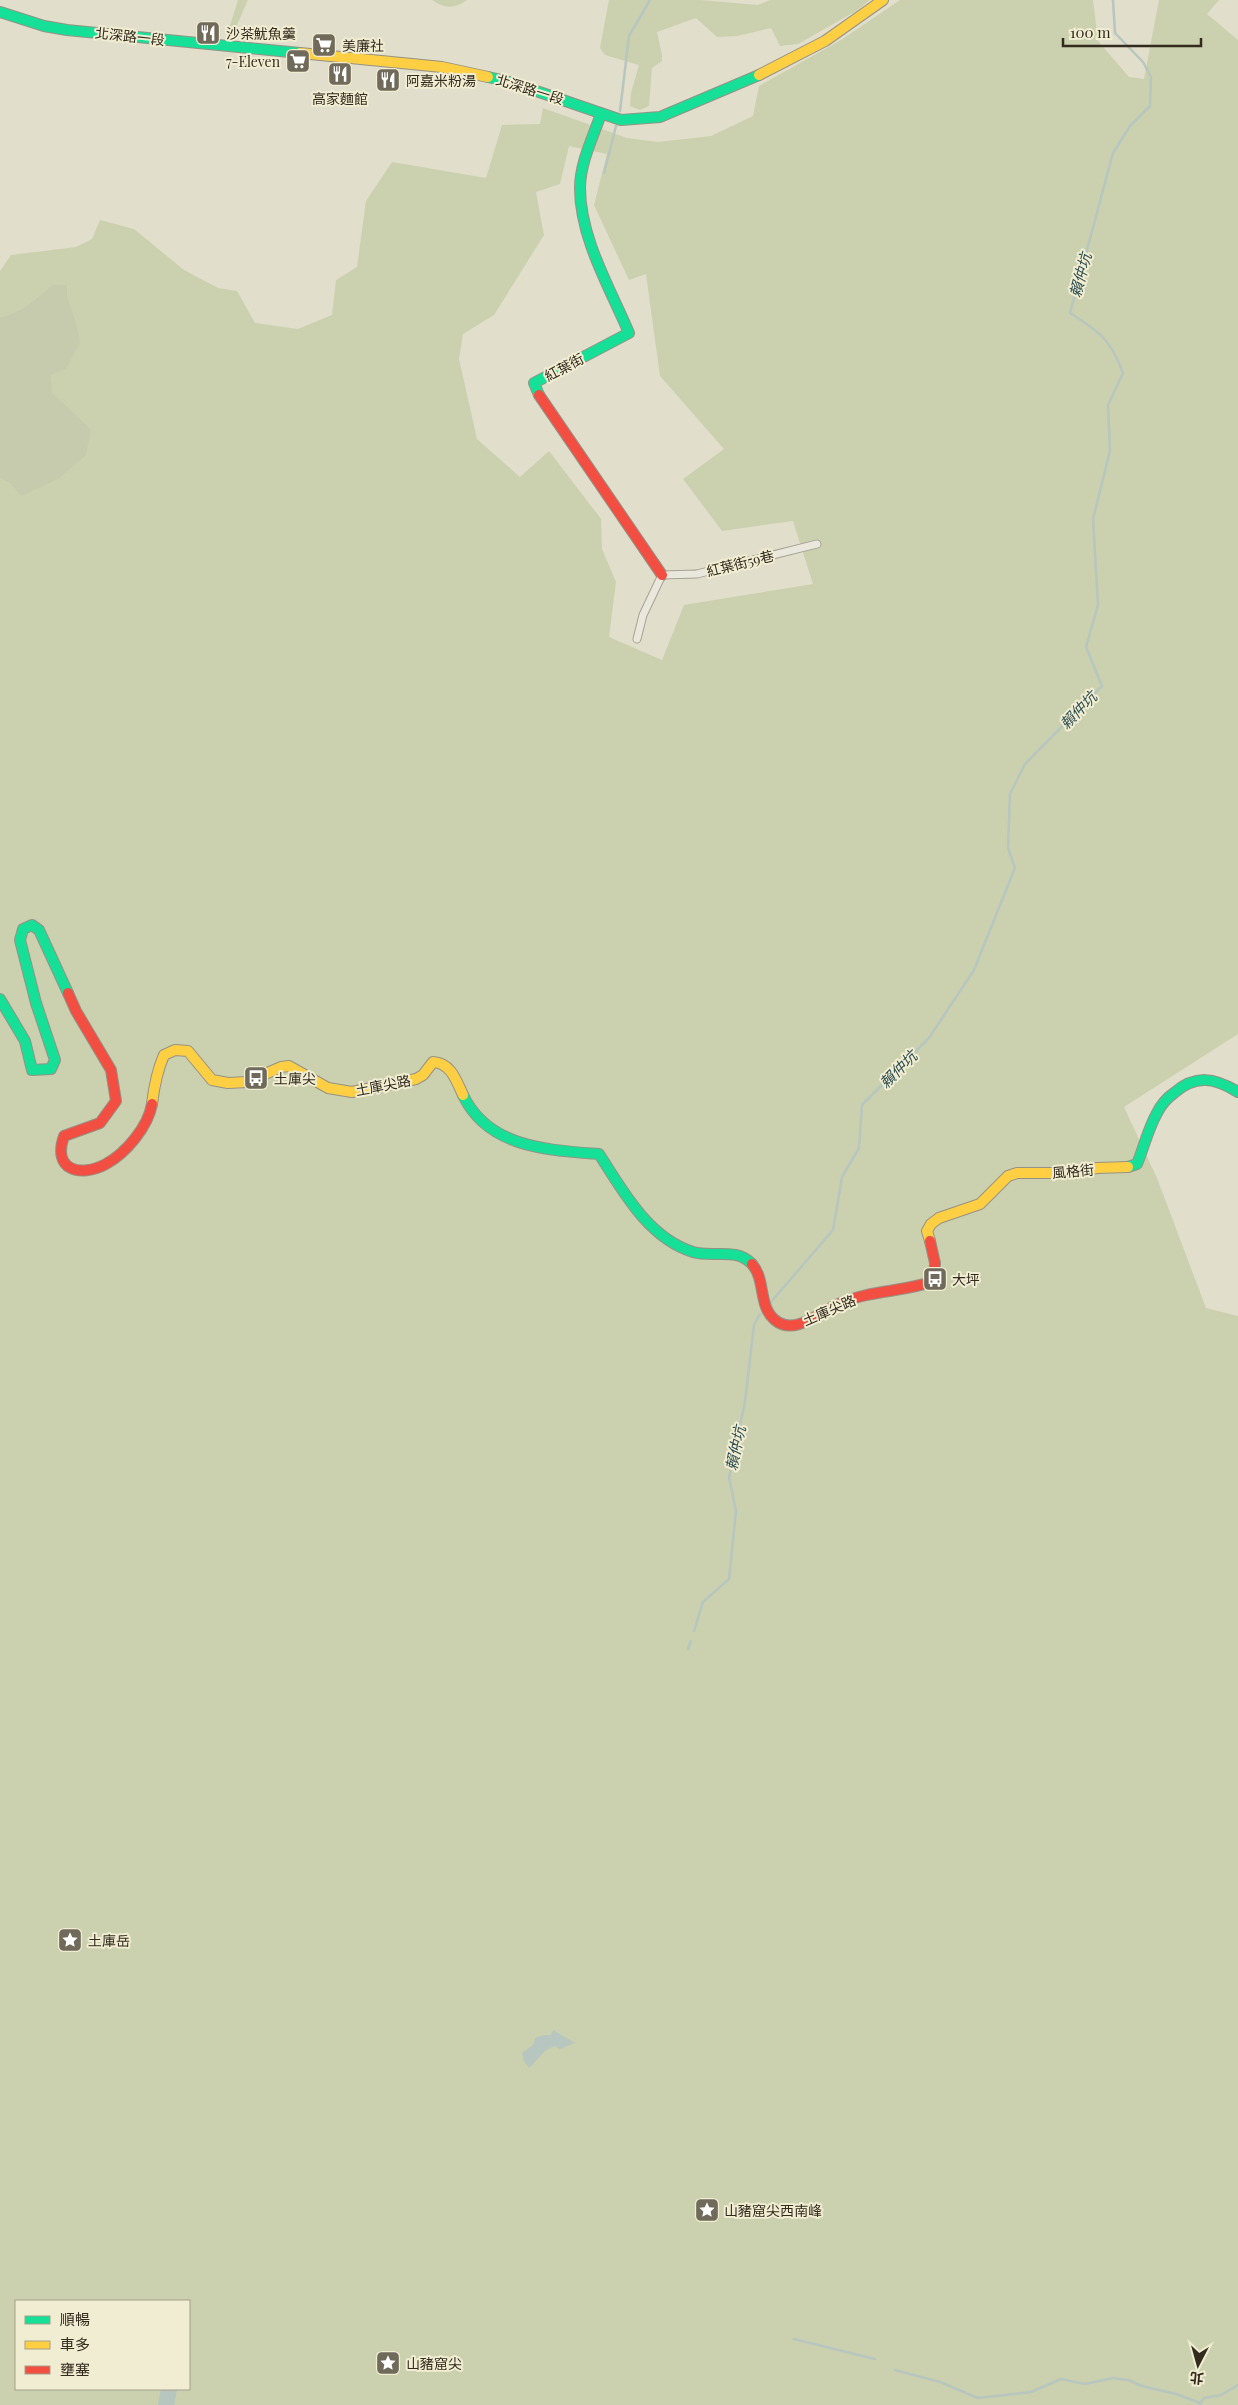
<svg xmlns="http://www.w3.org/2000/svg" width="1238" height="2405" viewBox="0 0 1238 2405" font-family="'Playfair Display','Noto Sans TC',serif">
<rect width="100%" height="100%" fill="#e1decb"/>
<path fill="#cbd1af" fill-rule="evenodd" d="M238 0H248L232 36 227 35Z
M432 0H467C454 9 445 9 432 0Z
M609 0H700L758 5 770 0H870L856 11 798 44 780 46 771 28 737 36 717 37 696 18 657 32 662 55V61L652 68 649 106 640 110 630 106 631 93 639 65 605 55 600 48Z
M900 0H1093L1098 41 1129 77 1144 79 1159 0H1219L1207 14 1238 40V1034L1124 1107 1157 1178 1206 1308 1238 1316V2405H0V478L12 485 91 429 53 393 51 375 75 319 68 298 67 285 53 284C37 298 22 312 0 317V271L11 255 76 247 92 239 100 220 134 229 184 270 218 288 237 291 255 323 298 329 332 315 336 280 357 267 366 201 392 162 486 178 502 125 540 124 543 108 627 138 658 142 711 136 753 116 759 86 841 40ZM569 146 607 154 594 205 629 280 646 274 660 376 724 449 683 479 722 531 793 521 813 584 684 605 662 660 609 637 616 582 602 549 601 519 549 451 520 477 477 439 459 359 463 334 494 315 544 235 536 192 560 184ZM16 2301H189V2389H16Z"/>
<path fill="#c7cbae" d="M53 284 67 285 68 298 75 319 80 343 66 369 51 375 53 393 91 429 86 455 58 479 21 496 12 485 0 478V317C22 312 37 298 53 284Z"/>
<path fill="#b7c6be" d="M553 2030 575 2043 560 2049 554 2046 545 2051 529 2068 524 2061 522 2053 534 2044 535 2038 543 2035H551Z"/>
<g fill="none" stroke-linecap="round" stroke-linejoin="round">
<path stroke="#b7c6be" stroke-width="2.5" d="M620 111 629 36 650 0
M604 173 616 126
M771 1302 833 1230 842 1177 859 1148 862 1105 929 1038 974 970 1015 868 1008 848 1010 794 1025 764 1102 686 1086 647 1098 605 1093 519 1110 451 1108 405 1123 373C1111 340 1100 332 1070 313L1113 153 1130 126 1150 106 1151 77 1143 62 1115 33 1113 0
M694 1631 703 1602 729 1579 736 1511 729 1477 745 1402 754 1325 760 1314
M688 1649 691 1641
M794 2339 875 2359
M895 2370 940 2382 978 2398 1031 2392 1061 2379 1085 2384 1113 2378 1128 2380 1142 2386 1176 2394 1200 2403
M1199 2405 1204 2398 1221 2395 1238 2385"/>
<path stroke="#b7c6be" stroke-width="16" d="M166 2405 169 2389"/>
<defs>
<path id="street" d="M637 639 643 615 662 575 697 574 817 544"/>
<path id="fast" d="M0 12 44 26 67 30 300 53
M488 77 510 82 621 120 660 117 759 75
M539 395 534 383 629 333C610 288 580 238 580 188 580 163 593 137 601 114
M0 999 25 1041 32 1070 51 1069 55 1060 36 1003 20 940 23 929 32 925 39 930 68 993
M463 1095C488 1148 548 1150 599 1154 623 1191 648 1238 693 1252 713 1258 736 1247 752 1264
M1128 1167 1137 1164C1144 1147 1148 1129 1157 1113 1161 1105 1167 1098 1174 1093 1196 1074 1215 1078 1238 1092"/>
<path id="slow" d="M300 53 442 67 488 77
M759 75 825 41 883 0
M152 1104C154 1087 157 1071 164 1055L175 1050 188 1051 212 1080 228 1083 247 1082 281 1067 289 1066 328 1088 352 1092 416 1079 423 1075 433 1062C451 1063 456 1080 463 1095
M930 1241 927 1231 931 1224 939 1218 980 1204 1008 1176 1017 1173H1070L1097 1168 1128 1167"/>
<path id="jam" d="M539 395 662 575
M68 993 76 1011 111 1070 116 1101 100 1123 64 1136C52 1170 80 1178 106 1164 126 1153 148 1127 152 1104
M752 1264C766 1280 758 1306 775 1320 795 1337 822 1310 841 1303 871 1290 904 1292 934 1281L935 1263 930 1241"/>
</defs>
<use href="#street" stroke="#a6a295" stroke-width="9"/>
<use href="#fast" stroke="#959285" stroke-width="12"/>
<use href="#slow" stroke="#959285" stroke-width="12"/>
<use href="#jam" stroke="#959285" stroke-width="12"/>
<use href="#street" stroke="#eae7dc" stroke-width="7"/>
<use href="#fast" stroke="#16e098" stroke-width="10"/>
<use href="#slow" stroke="#ffcf43" stroke-width="10"/>
<use href="#jam" stroke="#f24e42" stroke-width="10"/>
</g>
<defs>
<symbol id="restaurant-square" viewBox="-11 -11 22 22"><rect x="-9" y="-9" width="18" height="18" rx="4" fill="#706a5b" stroke="#f1edd2"/><path d="M-5-6h1v4h1v-4h1v4h1v-4h1v5L-1.5 .5V6h-2V.5L-5-1ZM5-6V6H3V1.5H1.5Q1.5-4 5-6Z" fill="#fff"/></symbol>
<symbol id="supermarket-square" viewBox="-11 -11 22 22"><rect x="-9" y="-9" width="18" height="18" rx="4" fill="#706a5b" stroke="#f1edd2"/><path d="M-6-5.5h2.5l.6 2H6L4.5 2H-2.5L-4.4-4H-6ZM-1.5 3.2a1.3 1.3 0 1 0 .1 0ZM3 3.2a1.3 1.3 0 1 0 .1 0Z" fill="#fff"/></symbol>
<symbol id="bus-square" viewBox="-11 -11 22 22"><rect x="-9" y="-9" width="18" height="18" rx="4" fill="#706a5b" stroke="#f1edd2"/><path d="M-5-6H5V4H4V6H2V4H-2V6H-4V4H-5ZM-3.5-4V0h7V-4ZM-3.5 1.2v1.5H-2V1.2ZM2 1.2v1.5H3.5V1.2Z" fill="#fff"/></symbol>
<symbol id="sight-square" viewBox="-11 -11 22 22"><rect x="-9" y="-9" width="18" height="18" rx="4" fill="#706a5b" stroke="#f1edd2"/><path d="M0-6L1.8-2.2L6-1.7L2.9 1.2L3.7 5.4L0 3.3L-3.7 5.4L-2.9 1.2L-6-1.7L-1.8-2.2Z" fill="#fff"/></symbol>
</defs>
<g fill-rule="evenodd">
<use href="#restaurant-square" x="194" y="19" width="28" height="28"/>
<use href="#supermarket-square" x="310" y="31" width="28" height="28"/>
<use href="#supermarket-square" x="284" y="47" width="28" height="28"/>
<use href="#restaurant-square" x="326" y="60" width="28" height="28"/>
<use href="#restaurant-square" x="374" y="66" width="28" height="28"/>
<use href="#bus-square" x="242" y="1064" width="28" height="28"/>
<use href="#bus-square" x="921" y="1265" width="28" height="28"/>
<use href="#sight-square" x="56" y="1926" width="28" height="28"/>
<use href="#sight-square" x="693" y="2196" width="28" height="28"/>
<use href="#sight-square" x="374" y="2349" width="28" height="28"/>
</g>
<g text-anchor="middle" dominant-baseline="central" stroke-width="4" stroke-linejoin="round" paint-order="stroke">
<g font-size="14" fill="#332b1e" stroke="#f1edd2" text-anchor="start">
<text x="226" y="33">沙茶魷魚羹</text>
<text x="342" y="45">美廉社</text>
<text x="280" y="61" text-anchor="end">7-Eleven</text>
<text x="406" y="80">阿嘉米粉湯</text>
<text x="340" y="98" text-anchor="middle">高家麵館</text>
<text x="274" y="1078">土庫尖</text>
<text x="952" y="1279">大坪</text>
<text x="88" y="1940">土庫岳</text>
<text x="724" y="2210">山豬窟尖西南峰</text>
<text x="406" y="2363">山豬窟尖</text>
</g>
<g font-size="14" fill="#332b1e" stroke="#f1edd2">
<text transform="translate(130 36) rotate(6)">北深路一段</text>
<text transform="translate(530 89) rotate(17)">北深路一段</text>
<text transform="translate(564 367) rotate(-28)">紅葉街</text>
<text transform="translate(740 563) rotate(-14)">紅葉街59巷</text>
<text transform="translate(383 1085) rotate(-11)">土庫尖路</text>
<text transform="translate(1073 1171) rotate(-5)">風格街</text>
<text transform="translate(829 1310) rotate(-23)">土庫尖路</text>
</g>
<g font-size="15" font-style="italic" fill="#2f4e51" stroke="#f1edd2">
<text transform="translate(1080 275) rotate(-75)">賴仲坑</text>
<text transform="translate(1078 710) rotate(-46)">賴仲坑</text>
<text transform="translate(898 1069) rotate(-45)">賴仲坑</text>
<text transform="translate(735 1448) rotate(-78)">賴仲坑</text>
</g>
</g>
<rect x="15" y="2300" width="175" height="90" fill="#f1edd2" stroke="#a59f8a"/>
<rect x="25" y="2316" width="25" height="8" fill="#16e098" stroke="#a59f8a"/>
<text x="60" y="2325" font-size="15" fill="#332b1e">順暢</text>
<rect x="25" y="2341" width="25" height="8" fill="#ffcf43" stroke="#a59f8a"/>
<text x="60" y="2350" font-size="15" fill="#332b1e">車多</text>
<rect x="25" y="2366" width="25" height="8" fill="#f24e42" stroke="#a59f8a"/>
<text x="60" y="2375" font-size="15" fill="#332b1e">壅塞</text>
<g transform="translate(1198 2365) rotate(186)" stroke="#f1edd2" stroke-width="4" paint-order="stroke">
<path d="M0-4L9 19L0 12L-9 19Z" fill="#332b1e"/>
<text y="-8" font-size="14" font-weight="bold" text-anchor="middle" fill="#332b1e">北</text>
</g>
<path d="M1063 38v8h138v-8" fill="none" stroke="#332b1e" stroke-width="2.5"/>
<text x="1070" y="38" font-size="15" fill="#332b1e" stroke="#f1edd2" stroke-width="4" paint-order="stroke">100 m</text>
</svg>
